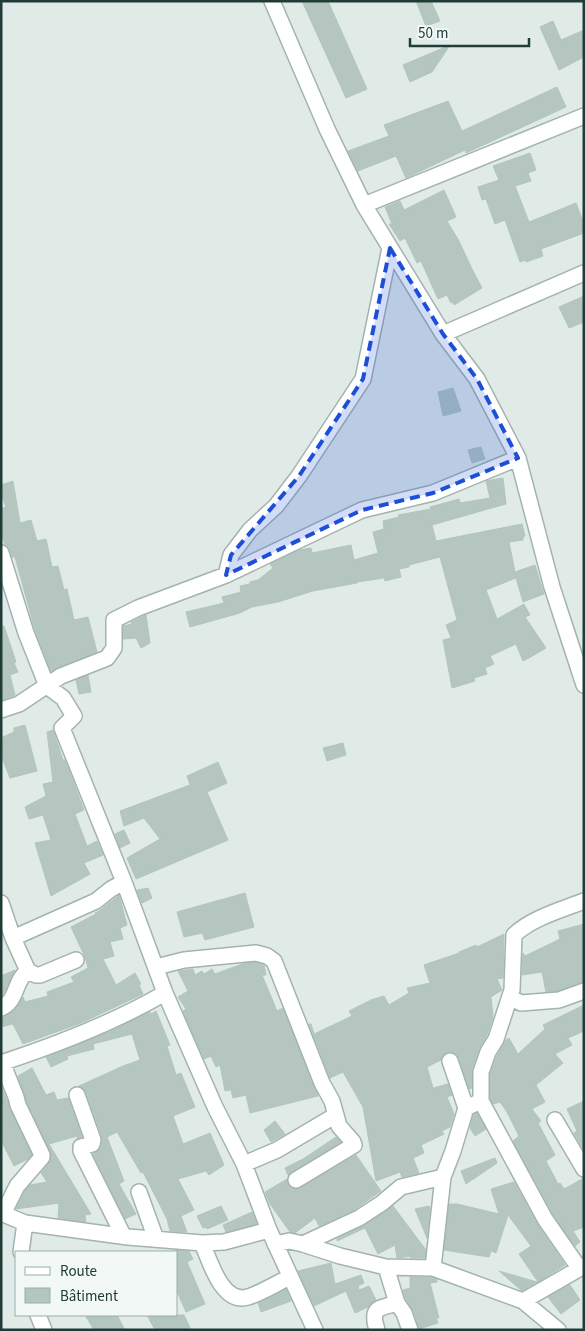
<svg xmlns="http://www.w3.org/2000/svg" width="585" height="1331" viewBox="0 0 585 1331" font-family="'Source Sans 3',sans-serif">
<rect width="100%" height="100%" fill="#e0ebe8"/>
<path fill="#b5c6c1" stroke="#b2c5bf" d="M302 1H328L367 89 346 98Z
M416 1H431L440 21 426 26Z
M553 21 561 40 584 30V57L559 70 540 27Z
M450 45 432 72 410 82 403 65Z
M557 87 566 107 466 153 465 150 406 178 396 156 358 171 348 151 389 136 384 125 448 101 462 131Z
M530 153 536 170 528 173 531 181 515 186 529 222 576 203 584 224V233L541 249 543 256 526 262 525 260 520 262 505 220 495 224 486 199 482 200 478 187 499 180 493 166Z
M444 190 456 217 447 221 459 241 473 271 482 288 454 305 453 302 451 303 447 295 438 299 421 261 417 263 405 238 400 241 389 224H392L385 207 400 201 404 210Z
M584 296V322L569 328 559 307Z
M453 388 461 411 443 416 438 392Z
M481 447 485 459 472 463 468 450Z
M503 478 506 504 432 525 436 541 522 524 525 536 523 537V540L509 542 515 572 535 565 544 594 523 602 516 578 486 590 497 619 524 604 530 615 525 617 546 648 529 658 523 661 516 644 490 656 494 664 485 668 487 674 474 678 475 681 452 688 443 640 451 638 446 625 457 620 440 557 409 565V567L399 569 401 577 385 581 384 578 357 582V583L313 591 278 602 252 607 240 613 190 627 186 612 224 603 222 597 241 592 240 586 250 584V582L258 580 273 568 270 564 299 550 311 548 312 553 351 545 354 560 378 553 373 532 384 529 383 521 399 517 398 515 431 509 430 507 459 499 460 503 490 498 486 481Z
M13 481 20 523 31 520 37 541 46 539 52 567 58 566 64 590 67 589 74 620 88 617 97 652 51 671 35 630 15 557H12L10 550 5 545 1 532V509L6 507 1 493V485Z
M146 615 150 643 141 648 136 638 123 639V626L132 624 131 622Z
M1 626H4L16 662 14 663 18 672 10 675 15 695 1 700Z
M88 675 91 692 79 694 76 680Z
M25 725 37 771 10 778 1 755V738L14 732V728Z
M53 730 63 760H65L84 810 75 814 87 846 97 841 103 855 84 863 90 874 51 896 35 843 51 840 43 815 29 819 25 807 46 796 43 784 53 782 47 732Z
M343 743 346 755 327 761 323 748Z
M218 762 227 783 207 792 228 840 136 879 127 858 160 839 144 818 124 826 120 811 190 785 187 776Z
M124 830 130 843 120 848 115 834Z
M148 888 152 898 142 903 137 890Z
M245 893 254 927 205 940 202 933 184 937 177 912Z
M119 895 127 925 120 928 123 939 110 942 114 956 103 959 116 985 135 973 141 984 139 985 143 994 81 1023 23 1044 13 1024 1 1027V1017L13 1011 23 997 25 1002 48 996 47 992 74 982 71 977 88 968 85 957 71 927 96 914 95 913 106 907 103 908Z
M584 924V982L557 991 546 992 542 972 522 975 523 953 525 956 560 939 558 931Z
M504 934 503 978 497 979 502 990 491 997 493 1017 487 1035 479 1049 472 1069V1088L469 1089 459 1058 452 1052H447L443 1055 441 1060 427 1067 433 1088 448 1084 452 1095 447 1097 454 1114 450 1127 442 1131 444 1134 421 1145 424 1153 413 1158 419 1173 402 1177 400 1172 376 1181 363 1107 343 1072 330 1078 309 1024H311L314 1034 352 1016 349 1011 371 1000 384 996 389 1005 409 993 407 988 430 983 424 965 459 953V952L476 945 477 947Z
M255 962 264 965 266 975H262L277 1011 283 1008 318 1096 250 1113 246 1095 233 1098 231 1090 225 1091 220 1065 216 1067 211 1056 204 1059 183 1011 186 1009 178 997 188 991 178 971 193 969 195 975 202 971 204 974 212 969 215 974 245 963Z
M15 970 5 991 1 997V976Z
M584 1005V1031L568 1038 572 1045 555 1054 563 1063 536 1085 545 1102 532 1109 541 1121 538 1123 555 1155 546 1161 558 1184 560 1183 564 1189 584 1178V1227L573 1231 580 1242 575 1246 553 1214 513 1141 519 1136 507 1112 500 1102 493 1104 490 1099V1074L497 1056 506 1040 509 1038 518 1054 545 1029 543 1025Z
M156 1011 170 1045 167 1046 176 1075 181 1073 195 1107 173 1116 183 1144 210 1133 224 1165 209 1175 206 1171 178 1179 194 1210 181 1216 187 1232 170 1231 167 1219 143 1172 141 1173 117 1132 107 1137 124 1181 119 1184 136 1214 125 1219 93 1154 98 1151 101 1147 102 1137 86 1092 79 1086 123 1066 140 1060 132 1034 93 1044 94 1049 67 1056 68 1059 51 1067 46 1057 109 1032 150 1012 151 1014Z
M32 1068 46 1095 54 1092 57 1100 68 1098 82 1137 77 1139V1136L49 1144 91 1214 85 1215 86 1222 58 1218 59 1203 16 1209 25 1191 30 1185 47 1182 41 1173 49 1163 51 1157 50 1151 27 1102 18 1076Z
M1 1085 10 1109 32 1155 28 1159 14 1166 1 1140Z
M584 1101V1150L574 1133 577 1131 567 1109Z
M477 1113 486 1129 475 1136 470 1128 473 1116Z
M275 1121 285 1134 271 1142 264 1130Z
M336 1137 341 1142 288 1175 285 1168 303 1159Z
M356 1155 381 1191 354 1210 319 1226 315 1218 295 1233 290 1232 270 1204 265 1192 287 1179 288 1184 291 1188 296 1189 300 1188Z
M495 1158 497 1163 466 1184 461 1171Z
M514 1182 537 1224 565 1265 538 1282 519 1254 531 1246 508 1215 496 1253 491 1251 489 1257 444 1250 449 1204H457L499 1214 491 1189Z
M221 1206 228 1220 207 1229 206 1227 203 1228 197 1216Z
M393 1206 426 1250 425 1258H410L411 1256 397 1258 395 1245 378 1254 365 1228 337 1241V1239L364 1226Z
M429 1206 430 1208 427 1238 415 1209Z
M252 1212 257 1224 226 1232 223 1225Z
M176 1250 189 1251 193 1259 187 1262 205 1304 186 1312 176 1289Z
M331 1263 335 1284 361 1275 364 1283 358 1286 359 1290 369 1286 376 1300 368 1307 355 1313 346 1291 314 1306 298 1271Z
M499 1271 537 1282 522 1291Z
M410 1277H431L437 1279V1282L430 1283 439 1318H436L438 1323 419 1329 413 1310 406 1299 403 1290 410 1288Z
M570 1285 580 1300 561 1314 548 1297Z
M286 1289 291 1301 261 1312 258 1303Z
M85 1315H117L125 1330H94Z
M147 1315H184L191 1330H155Z"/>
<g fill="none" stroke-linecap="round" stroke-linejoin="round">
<defs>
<path id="street" d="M272 1 327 129 364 205 443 334 477 379 518 458 552 587 584 685
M364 205 584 116
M443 334 584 273
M1 553 26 633 47 686 63 698 74 716 62 728 124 882 165 993 215 1107 244 1164 269 1230 315 1330
M226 575 231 555 250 530 276 506 299 476 363 379 390 248
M1 710 19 704 61 676 107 658 114 648V620L138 608 226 575 362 510 433 493 518 458
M1 903 13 938 96 901 111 889 124 882
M156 967 184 960 256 953 267 956 274 961 322 1083 332 1101 339 1126 353 1142 354 1145 296 1180
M28 971 36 975H40L76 960
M510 997 521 1003 559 1000 584 991
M1 1008C18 1001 14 980 28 971L13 938
M450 1061 466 1108
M2 1062 16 1097 18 1105 42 1155V1157L17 1186 3 1214
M1 1063C56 1045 115 1022 165 993
M77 1095 93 1140 92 1144 81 1147V1151L123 1235
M481 1101 545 1219 579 1268
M555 1120 584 1169
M244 1164 277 1150 336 1115
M139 1192 156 1239
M1 1213 25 1223 128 1237 202 1243 224 1242 269 1230
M202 1243C210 1261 222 1305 248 1297 259 1294 279 1282 290 1277
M275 1244 289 1241 303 1244 340 1256 386 1267 433 1268 523 1301 584 1266
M303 1244 359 1218 382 1203 401 1187 443 1177
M21 1252 25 1223
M386 1267 397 1303 404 1313 410 1330
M433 1268 443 1177 453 1151 466 1108 481 1101V1072L488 1052 496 1039 512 990 514 935C532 918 561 910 584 901
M523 1301 558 1330
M38 1315 44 1330
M377 1330C370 1307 378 1309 397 1303"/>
</defs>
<use href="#street" stroke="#a3b3b0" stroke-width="18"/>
<use href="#street" stroke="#fff" stroke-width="15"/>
</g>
<path fill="#1d4ed8" fill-opacity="0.2" stroke="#1d4ed8" stroke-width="4" stroke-dasharray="10 6" stroke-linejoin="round" d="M390 248 443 334 477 379 518 458 433 493 362 510 226 575 231 555 299 476 363 379Z"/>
<rect width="585" height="1331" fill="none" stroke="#203c38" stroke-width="5"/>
<rect x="15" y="1251" width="162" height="65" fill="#f1f8f5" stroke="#9dada9"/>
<rect x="25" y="1267" width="25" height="8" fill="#ffffff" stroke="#9dada9"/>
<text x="60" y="1276" font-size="15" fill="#203c38">Route</text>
<rect x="25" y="1288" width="25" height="15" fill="#b5c6c1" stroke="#9dada9"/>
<text x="60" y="1301" font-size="15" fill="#203c38">Bâtiment</text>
<path d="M410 38v8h119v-8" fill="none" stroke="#203c38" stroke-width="2.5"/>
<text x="418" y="38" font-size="15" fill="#203c38" stroke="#f1f8f5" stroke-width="4" paint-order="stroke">50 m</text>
</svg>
